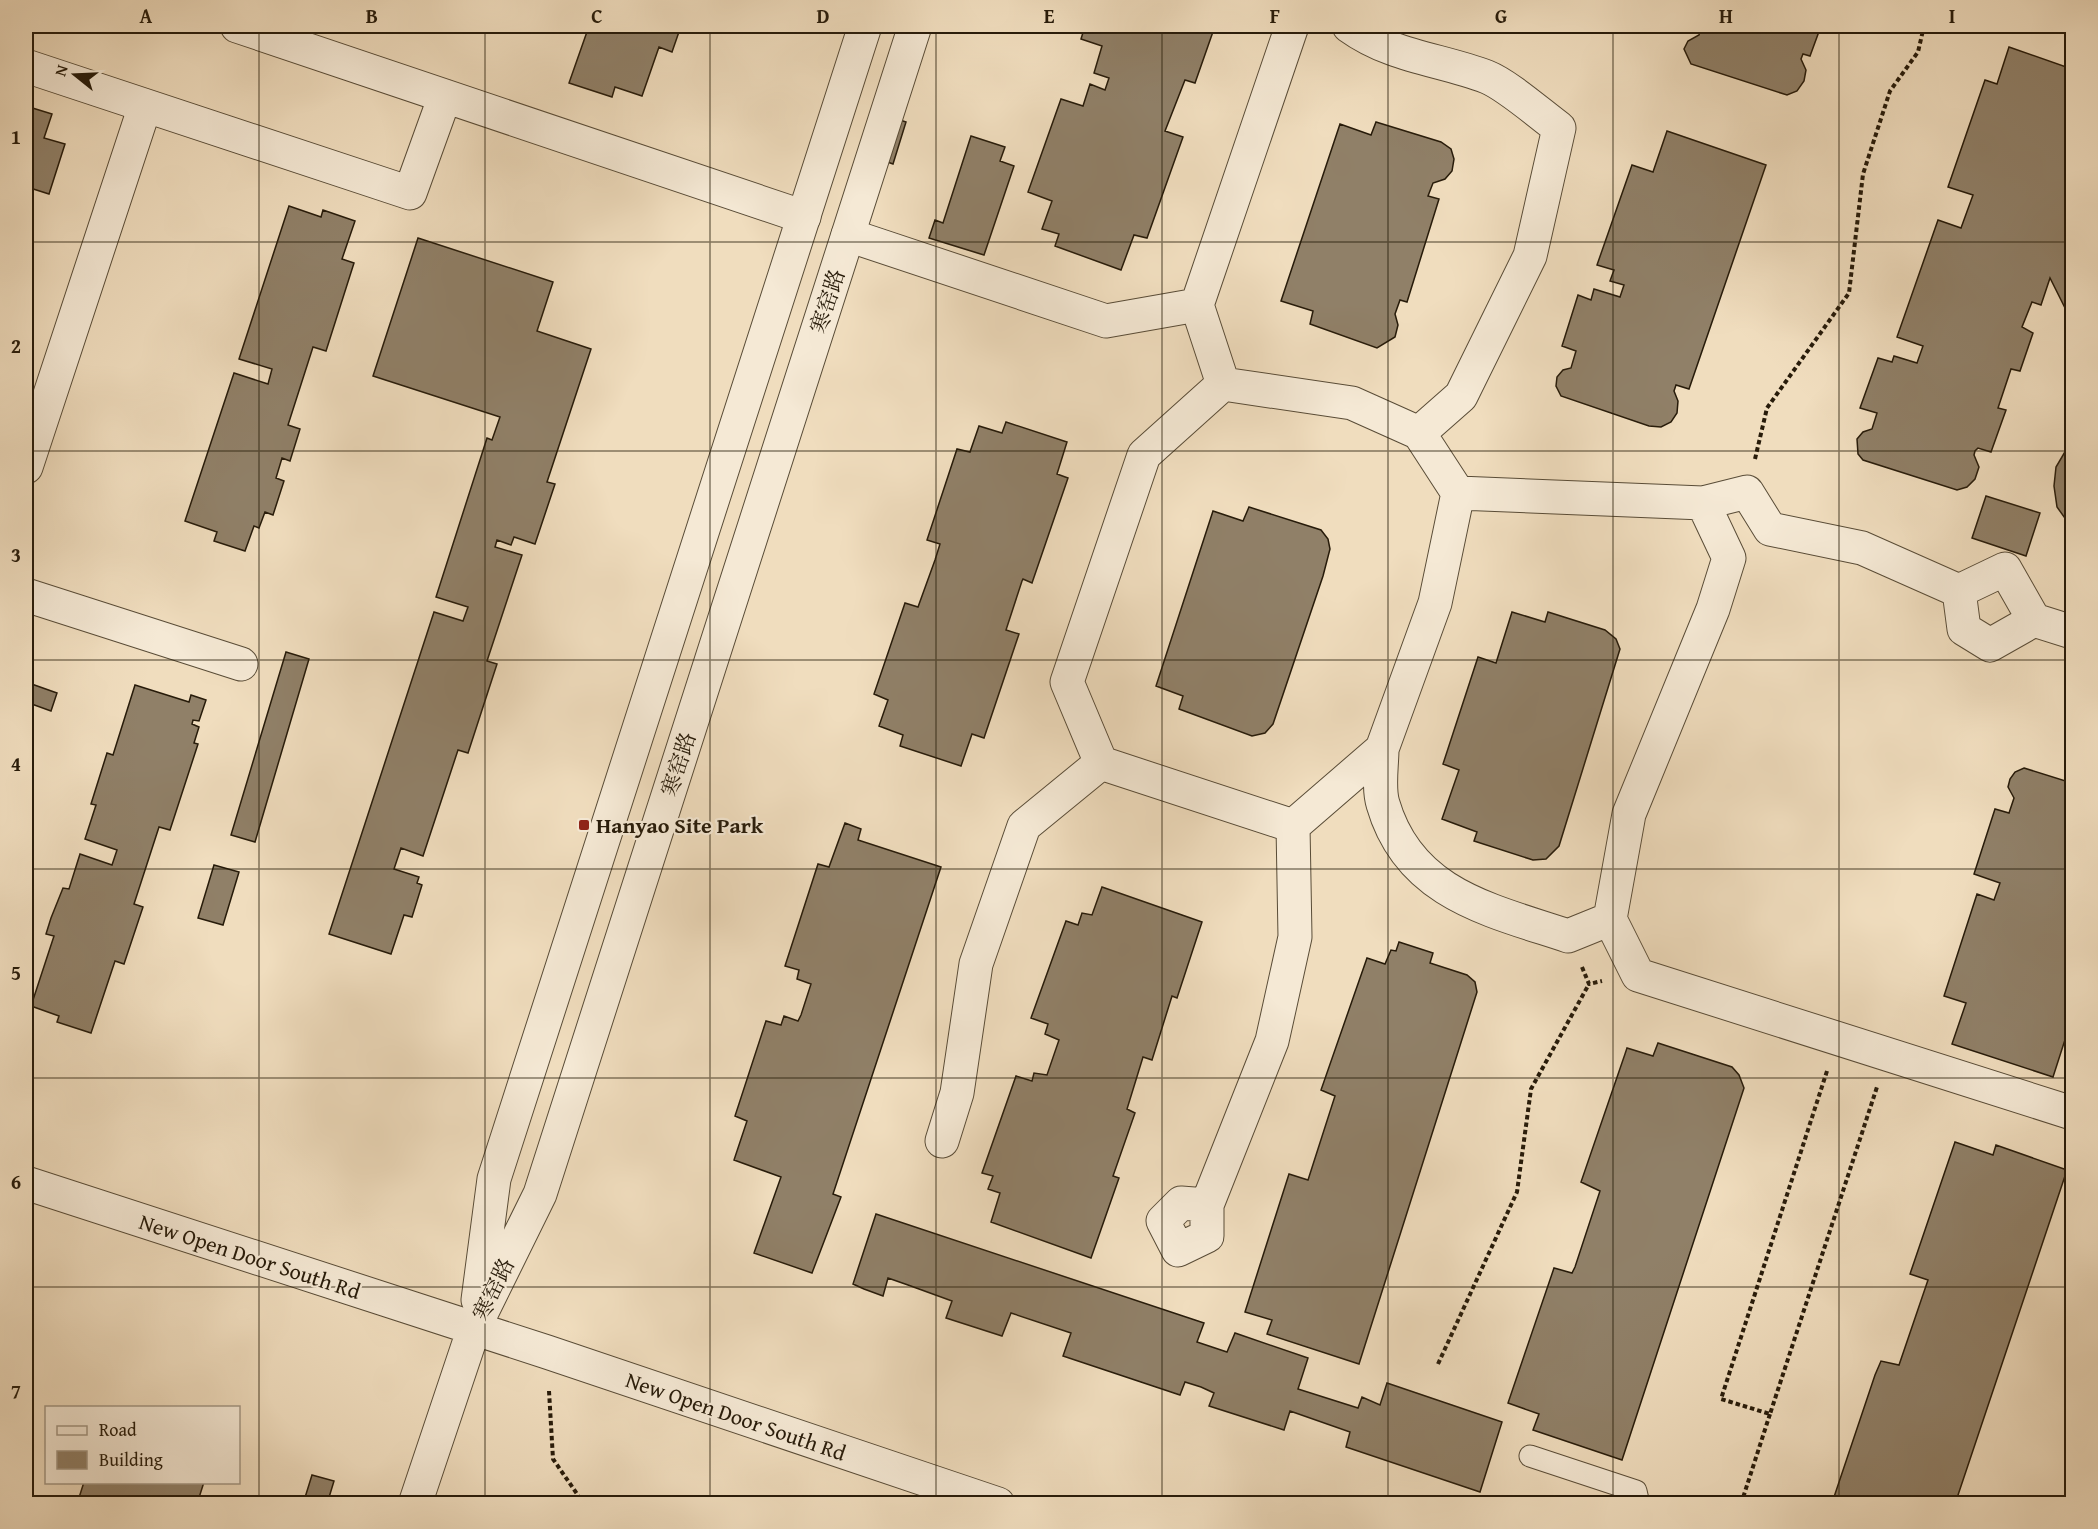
<svg xmlns="http://www.w3.org/2000/svg" width="2098" height="1529" viewBox="0 0 2098 1529" font-family="'Gentium Book Plus','Noto Serif SC',serif">
<rect width="100%" height="100%" fill="#f0ddbe"/>
<filter id="stains"><feTurbulence type="fractalNoise" baseFrequency=".00333" numOctaves="4"/><feColorMatrix values="0 0 0 0 .2 0 0 0 0 .09 0 0 0 0 .02 0 0 0 .5 -.17"/></filter>
<radialGradient id="worn" r=".72"><stop offset=".6" stop-color="#630" stop-opacity="0"/><stop offset="1" stop-color="#630" stop-opacity=".3"/></radialGradient>
<path fill="#908068" stroke="#271b0a" stroke-width="1.5" d="M589 26H681L672 52 659 47 642 96 615 87 612 97 569 83Z
M1085 26H1215L1195 83 1185 80 1165 131 1183 137 1147 238 1134 235 1121 270 1055 246 1059 234 1042 229 1052 201 1028 192 1061 99 1083 106 1090 84 1105 90 1109 78 1094 73 1102 46 1081 39Z
M1702 26H1821L1810 56 1803 54 1801 59 1806 70 1804 81 1797 91 1787 95 1691 64 1684 49 1688 41 1699 35Z
M2009 47 2072 69V322L2050 278 2041 305 2032 302 2022 327 2033 333 2020 371 2011 369 1998 408 2006 410 1991 452 1978 448 1975 451 1974 455 1979 467 1975 479 1967 487 1957 490 1863 460 1858 454 1857 439 1863 432 1872 429 1877 413 1860 408 1878 358 1892 362 1894 356 1917 363 1923 346 1897 337 1938 220 1961 228 1973 195 1948 187 1985 80 1997 84Z
M26 106 52 114 44 138 65 144 49 194 27 187 26 191Z
M897 119 906 122 893 164 882 160Z
M1376 122 1441 142 1451 149 1454 159 1452 171 1445 179 1433 183 1428 196 1439 199 1407 302 1400 300 1395 314 1398 325 1395 337 1377 348 1310 324 1313 311 1281 301 1340 124 1371 135Z
M1667 131 1766 165 1689 389 1676 385 1674 391 1678 401 1677 413 1671 422 1661 427 1649 426 1561 396 1556 386 1557 377 1563 370 1571 368 1576 351 1562 346 1578 295 1591 300 1594 289 1620 297 1624 285 1610 281 1614 270 1597 265 1632 165 1653 172Z
M971 136 1005 147 1000 161 1014 166 984 255 929 238 935 220 943 223Z
M289 206 321 217 323 210 355 221 342 259 354 263 326 351 313 347 288 425 300 429 290 461 282 458 276 478 284 481 273 515 265 512 259 528 254 526 245 551 214 541 217 532 185 521 234 373 268 384 272 369 239 359Z
M418 238 553 282 537 331 591 349 547 482 555 484 535 544 514 537 511 545 497 540 495 547 522 555 487 661 497 664 468 753 458 750 423 856 401 848 394 869 419 877 417 883 422 885 412 917 404 915 391 954 329 934 434 612 463 621 468 607 436 597 487 438 492 440 500 417 373 376Z
M1006 422 1067 442 1057 474 1068 478 1032 583 1023 579 1022 581 1006 630 1019 634 984 738 972 734 961 766 900 746 903 735 879 726 888 700 874 694 905 603 918 607 935 560 940 544 927 540 957 449 970 452 979 426 1002 433Z
M2072 445V528L2057 507 2054 486 2056 467 2066 450Z
M1986 496 2040 513 2026 556 1972 538Z
M1249 507 1321 530 1328 539 1330 549 1323 576 1273 724 1265 733 1252 736 1179 709 1183 696 1156 686 1213 511 1243 521Z
M1512 612 1545 622 1548 612 1605 630 1616 639 1620 649 1559 846 1546 859 1533 860 1474 841 1477 832 1442 819 1459 770 1443 764 1478 657 1496 663Z
M286 652 309 659 255 842 231 835Z
M26 682 57 693 51 711 26 702Z
M135 685 189 702 191 695 206 700 199 721 193 720 192 724 199 727 194 743 198 744 170 830 159 827 134 904 143 907 124 964 115 961 91 1033 57 1022 59 1016 31 1006 54 936 46 934 51 918 63 888 69 889 80 854 112 865 117 850 85 839 96 805 91 804 107 753 113 755Z
M2024 768 2072 783V1018L2053 1077 1952 1044 1966 1003 1944 996 1977 894 1994 900 2000 883 1974 874 1995 809 2009 813 2014 798 2008 787 2010 779 2015 772Z
M845 823 861 829 858 840 941 867 833 1194 841 1197 812 1273 754 1253 781 1177 734 1160 747 1121 735 1116 766 1021 781 1025 784 1016 798 1021 801 1015 811 984 797 979 799 970 785 966 818 864 829 867Z
M214 865 239 872 223 925 198 918Z
M1102 887 1202 922 1177 998 1172 996 1152 1060 1143 1057 1127 1109 1135 1113 1113 1176 1119 1178 1091 1258 991 1222 1000 1193 988 1189 993 1176 982 1173 1016 1076 1032 1081 1034 1073 1047 1075 1059 1040 1045 1034 1048 1024 1031 1018 1066 921 1078 925 1082 913 1092 915Z
M1399 942 1433 953 1430 963 1467 975 1475 982 1477 992 1359 1364 1267 1334 1272 1320 1245 1312 1289 1174 1308 1180 1335 1096 1321 1090 1367 958 1385 964 1391 950 1396 951Z
M1658 1043 1732 1067 1739 1075 1744 1088 1622 1460 1533 1430 1539 1414 1508 1403 1554 1268 1572 1273 1575 1267 1600 1191 1581 1182 1625 1054 1627 1048 1653 1056Z
M1955 1142 1993 1155 1996 1145 2067 1170 1955 1504H1855L1834 1497 1875 1375 1881 1361 1899 1365 1928 1280 1910 1274Z
M876 1214 1204 1323 1197 1342 1227 1352 1235 1333 1308 1358 1298 1389 1358 1408 1362 1397 1380 1405 1387 1383 1502 1422 1480 1492 1346 1447 1350 1432 1290 1411 1284 1430 1209 1406 1214 1393 1201 1387 1185 1382 1180 1395 1063 1356 1071 1333 1011 1313 1002 1336 946 1318 952 1301 908 1285 888 1278 883 1296 864 1289 853 1284Z
M312 1475 334 1481 327 1504H303Z
M84 1482H204L197 1504H77Z"/>
<g fill="none" stroke-linecap="round" stroke-linejoin="round">
<defs>
<path id="service" d="M1530 1456 1636 1491 1639 1504"/>
<path id="minor" d="M237 26 804 217
M1349 26C1392 57 1440 59 1487 77 1507 85 1540 114 1559 128L1530 256 1461 396 1419 433
M26 66 410 193 445 96
M848 235 1106 321 1197 305 1223 384 1352 403 1419 433 1458 493 1703 503 1747 492 1770 529 1862 548 1959 591 2005 569 2034 620 2072 632
M1197 305 1292 26
M1223 384 1144 455 1067 682 1101 763 1293 826 1382 749 1435 603 1458 493
M26 467 145 106
M1959 591 1964 629 1990 645 2034 620
M26 595 241 664
M1382 749C1382 765 1378 788 1383 804 1409 894 1490 910 1568 936L1610 919 1629 814 1713 609 1729 558 1703 503
M1610 919 1638 975 2072 1113
M942 1141 957 1093 976 964 1024 826 1101 763
M1207 1205V1236L1178 1250 1163 1221 1181 1203 1207 1205 1272 1041 1295 937 1293 826"/>
<path id="tertiary" d="M26 1183 547 1352 998 1504
M478 1300 494 1179 865 26
M415 1504 474 1328 540 1194 915 26"/>
</defs>
<use href="#service" stroke="#594c37" stroke-width="23"/>
<use href="#minor" stroke="#594c37" stroke-width="35"/>
<use href="#tertiary" stroke="#594c37" stroke-width="35"/>
<path stroke="#271b0a" stroke-width="4" stroke-dasharray="4.5 3" stroke-linecap="butt" d="M1755 459 1767 408 1849 293 1863 174 1890 91 1918 52 1924 26
M1582 967 1589 984 1602 981
M1827 1071 1721 1399 1770 1414 1877 1087
M1438 1364 1517 1192 1531 1089 1589 984
M549 1391 553 1459 584 1504
M1741 1504 1770 1414"/>
<use href="#service" stroke="#f5e9d5" stroke-width="21"/>
<use href="#minor" stroke="#f5e9d5" stroke-width="33"/>
<use href="#tertiary" stroke="#f5e9d5" stroke-width="33"/>
</g>
<path fill="none" stroke="#271b0a" stroke-width="1.5" stroke-opacity="0.55" d="M259 26V1504M485 26V1504M710 26V1504M936 26V1504M1162 26V1504M1388 26V1504M1613 26V1504M1839 26V1504M26 242H2072M26 451H2072M26 660H2072M26 869H2072M26 1078H2072M26 1287H2072"/>
<rect fill="#8f2418" stroke="#f5e9d5" stroke-width="2" x="578" y="819" width="12" height="12" rx="3"/>
<g text-anchor="middle" dominant-baseline="central" stroke-width="4.5" stroke-linejoin="round" paint-order="stroke">
<g font-size="22" fill="#271b0a" stroke="#f5e9d5">
<text transform="translate(827 301) rotate(-72)">寒窑路</text>
<text transform="translate(678 764) rotate(-72)">寒窑路</text>
<text transform="translate(250 1256) rotate(18)">New Open Door South Rd</text>
<text transform="translate(493 1289) rotate(-64)">寒窑路</text>
<text transform="translate(736 1416) rotate(19)">New Open Door South Rd</text>
</g>
<g font-size="22" font-weight="bold" fill="#271b0a" stroke="#f5e9d5" text-anchor="start">
<text x="596" y="825">Hanyao Site Park</text>
</g>
</g>
<rect width="2098" height="1529" fill="none" stroke="#f0ddbe" stroke-width="66"/>
<rect x="45" y="1406" width="195" height="78" fill="#f5e9d5" stroke="#a39784" stroke-width="1.5"/>
<rect x="57" y="1426" width="30" height="9" fill="#f5e9d5" stroke="#a39784" stroke-width="1.5"/>
<text x="99" y="1436" font-size="18" fill="#271b0a">Road</text>
<rect x="57" y="1451" width="30" height="18" fill="#908068" stroke="#a39784" stroke-width="1.5"/>
<text x="99" y="1466" font-size="18" fill="#271b0a">Building</text>
<g transform="translate(75 75) rotate(288)" stroke="#f5e9d5" stroke-width="4.5" paint-order="stroke">
<path d="M0-4.5L10 22L0 15L-10 22Z" fill="#271b0a"/>
<text y="-9" font-size="16" font-weight="bold" text-anchor="middle" fill="#271b0a">N</text>
</g>
<rect x="33" y="33" width="2032" height="1463" fill="none" stroke="#271b0a" stroke-width="2"/>
<g font-size="20" text-anchor="middle" font-weight="bold" fill="#271b0a">
<text x="146" y="23">A</text>
<text x="372" y="23">B</text>
<text x="597" y="23">C</text>
<text x="823" y="23">D</text>
<text x="1049" y="23">E</text>
<text x="1275" y="23">F</text>
<text x="1501" y="23">G</text>
<text x="1726" y="23">H</text>
<text x="1952" y="23">I</text>
<text x="16" y="144">1</text>
<text x="16" y="353">2</text>
<text x="16" y="562">3</text>
<text x="16" y="771">4</text>
<text x="16" y="980">5</text>
<text x="16" y="1189">6</text>
<text x="16" y="1398">7</text>
</g>
<rect width="100%" height="100%" filter="url(#stains)"/>
<rect width="100%" height="100%" fill="url(#worn)"/>
</svg>
